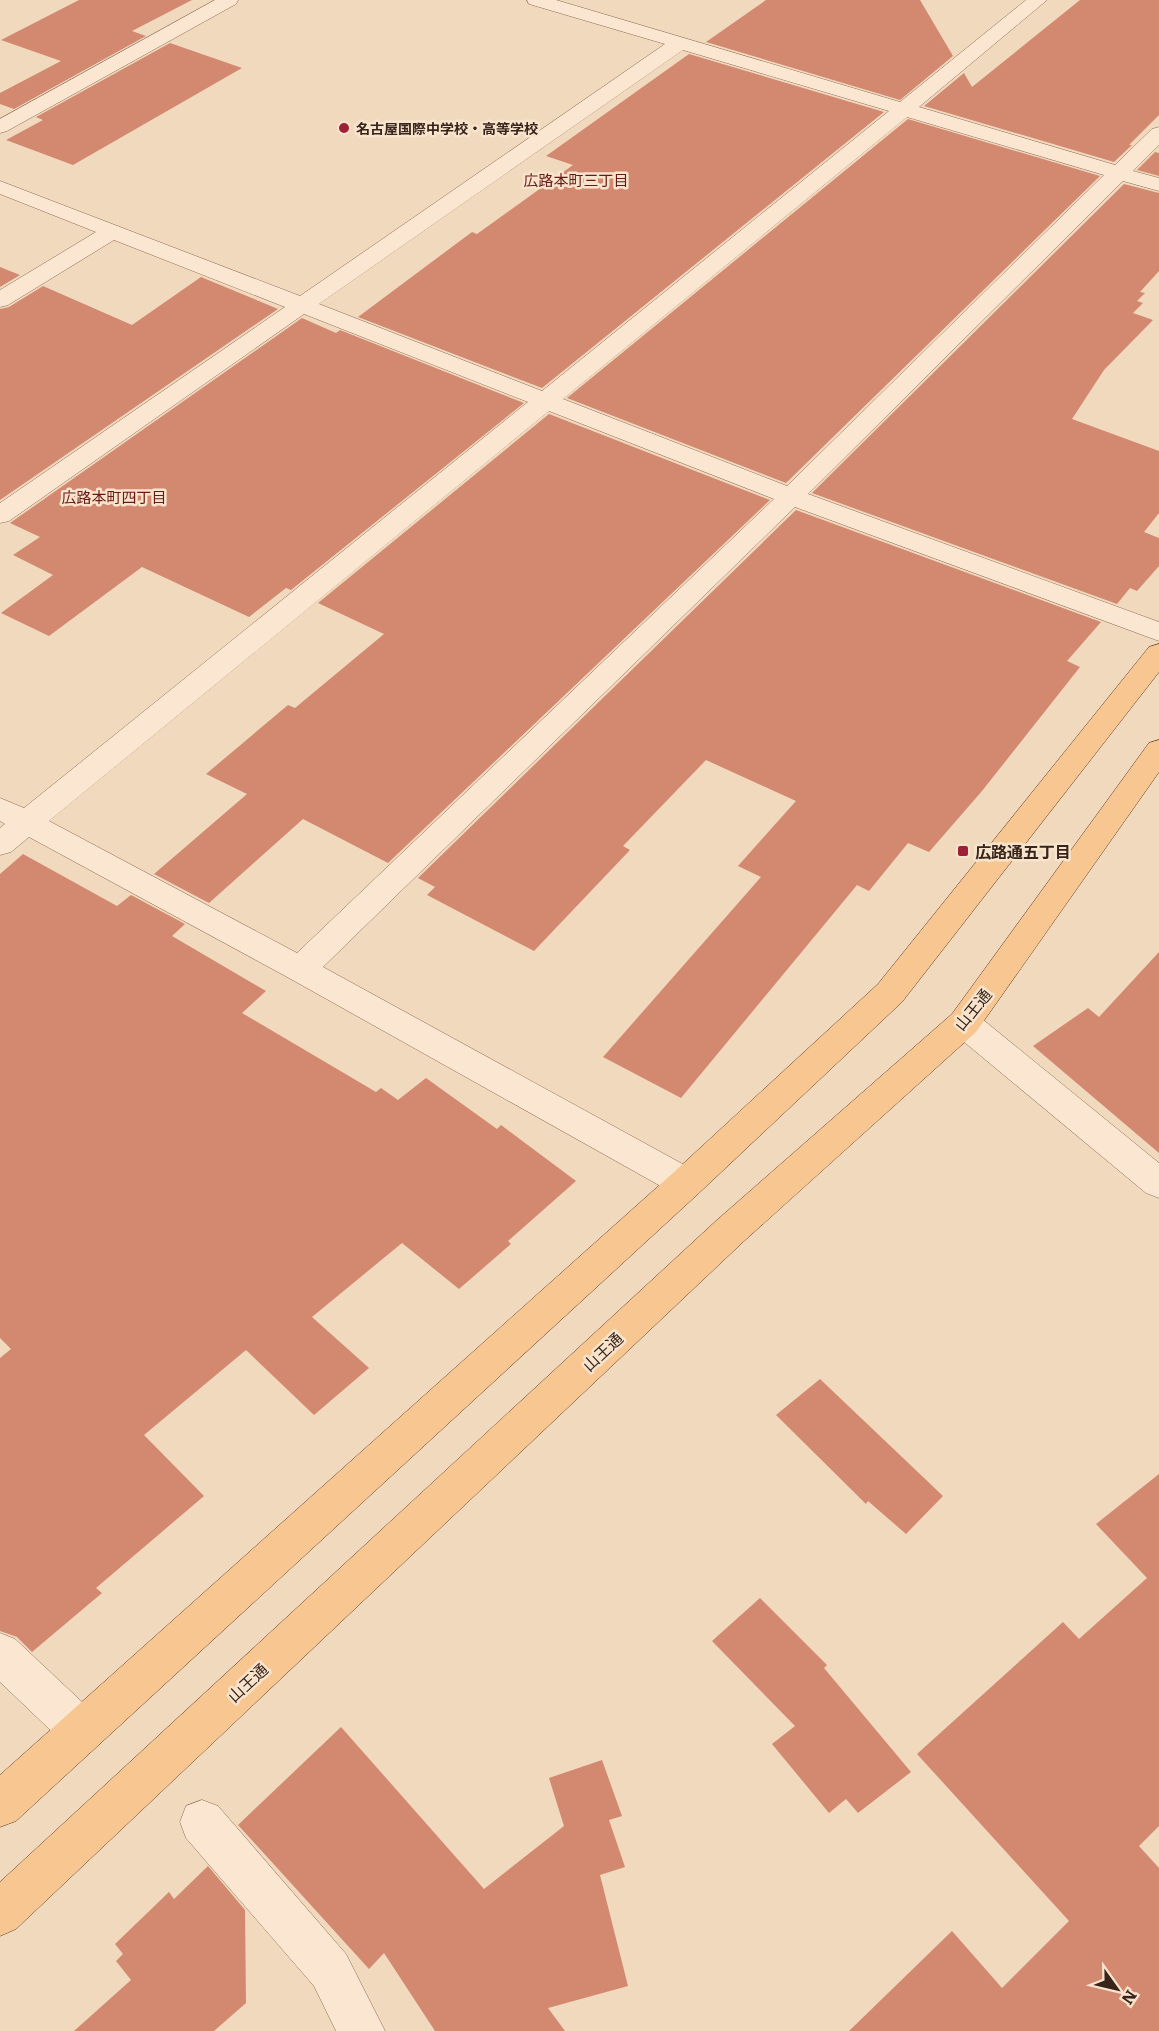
<svg xmlns="http://www.w3.org/2000/svg" width="1159" height="2031" viewBox="0 0 1159 2031" font-family="Literata,'Noto Sans JP',serif">
<rect width="100%" height="100%" fill="#f1d9bd"/>
<path fill="#d38870" d="M79 0H192L132 31 146 36 14 109 0 104V93L61 61 1 40Z
M766 0H920L953 56 900 100 706 42Z
M1080 0H1159V115L1129 145H1132L1114 162 924 106 964 73 972 87Z
M170 43 242 68 73 165 6 140 43 120 36 117Z
M689 54 884 112 542 388 358 317 472 232 477 234 573 165 546 156Z
M908 119 1100 176 786 483 567 398Z
M1155 152 1159 153V176L1137 170Z
M1124 184 1159 193V271L1140 292 1145 293 1137 301 1143 303 1133 313 1153 320 1104 370 1072 419 1159 451V513L1144 532 1159 538V566L1137 591 1130 588 1117 604 812 493Z
M0 267 20 275 0 287Z
M201 277 278 309 0 500V309L9 307 43 286 132 325Z
M302 318 336 333 340 330 524 403 291 590 286 588 249 617 142 567 49 636 1 613 53 575 13 555 40 537 10 523Z
M549 414 770 500 388 863 303 819 209 903 154 874 247 794 206 774 288 705 295 708 384 634 318 603Z
M796 510 1101 622 1067 661 1080 667 982 791 929 852 908 843 869 891 857 885 681 1098 603 1057 761 877 738 866 796 801 706 760 623 846 630 850 534 951 427 895 435 887 418 878Z
M23 854 117 906 131 895 185 924 172 936 266 991 242 1013 376 1092 381 1088 398 1100 426 1078 497 1129 501 1125 576 1181 508 1241 511 1244 459 1289 402 1243 312 1317 369 1368 314 1415 246 1350 144 1435 204 1496 96 1588 102 1593 32 1652 17 1637 0 1631V1358L11 1349 0 1338V874Z
M1159 952V1153L1033 1046 1088 1008 1099 1017Z
M820 1379 943 1496 906 1534 868 1501 866 1504 776 1415Z
M1159 1474V1826L1139 1846 1159 1868V2031H849L952 1931 1002 1988 1069 1921 917 1754 1063 1622 1079 1639 1147 1578 1096 1524Z
M760 1598 827 1665 824 1668 911 1772 858 1813 846 1799 829 1813 772 1744 795 1726 712 1641Z
M341 1727 484 1889 564 1826 549 1778 602 1760 622 1816 609 1820 625 1867 600 1875 628 1986 548 2008 565 2031H435L384 1953 369 1969 238 1825Z
M208 1866 245 1910 246 2003 214 2031H74L131 1980 116 1961 123 1954 115 1944 169 1892 174 1899Z"/>
<g fill="none" stroke-linecap="round" stroke-linejoin="round">
<defs>
<path id="minor" d="M215 0H238L236 4 7 131 0 133V119Z
M527 0H556L900 102 1026 0H1047L919 107 1115 165 1152 129 1159 127V145L1133 171 1159 178V191L1123 181 808 494 1159 622V641L795 507 323 967 699 1173 704 1183 699 1193 686 1198 673 1193 289 978 29 837 11 852 0 855V828L5 824 0 821V798L24 808 528 402 304 314 9 521 0 523V503L285 307 114 240 8 305 0 307V290L96 232 0 194V181L300 296 665 44 529 4ZM683 50 889 111 542 391 319 304ZM907 117 1104 175 787 486 563 399ZM549 411 774 499 297 953 49 821Z
M964 1010 976 1014 1159 1163V1198L1146 1193 952 1032 947 1023 952 1014Z
M0 1633 15 1639 97 1716 104 1731 97 1746 82 1753 67 1746 0 1682Z
M202 1800 218 1806 346 1954 385 2031H336L314 1986 186 1838 180 1822 186 1806Z"/>
<path id="major" d="M1159 644V672L902 1002 699 1193 16 1821 0 1827V1775L673 1173 878 984 1149 647Z
M1159 740V772L976 1032 743 1242 16 1929 0 1936V1882L717 1220 952 1014 1149 743Z"/>
</defs>
<use href="#minor" stroke="#8b6855" stroke-width="1"/>
<use href="#major" stroke="#58372a" stroke-width="1"/>
<use href="#minor" fill="#fbe7d1" fill-rule="evenodd"/>
<use href="#major" fill="#f8c691" fill-rule="evenodd"/>
</g>
<g fill="#9e2037" stroke="#f8e4cd" stroke-width="2">
<circle cx="344" cy="128" r="6"/>
<rect x="957" y="845" width="12" height="12" rx="3"/>
</g>
<g text-anchor="middle" dominant-baseline="central" stroke-width="5" stroke-linejoin="round" paint-order="stroke">
<g font-size="14" font-weight="bold" fill="#39241b" stroke="#f8e4cd" text-anchor="start">
<text x="356" y="128">名古屋国際中学校・高等学校</text>
</g>
<g font-size="15" fill="#691a17" stroke="#f8e4cd">
<text x="576" y="179">広路本町三丁目</text>
<text x="114" y="496">広路本町四丁目</text>
</g>
<g font-size="16" font-weight="bold" fill="#39241b" stroke="#f8e4cd" text-anchor="start">
<text x="975" y="851">広路通五丁目</text>
</g>
<g font-size="16" fill="#39241b" stroke="#f8e4cd">
<text transform="translate(972 1009) rotate(-51)">山王通</text>
<text transform="translate(602 1351) rotate(-43)">山王通</text>
<text transform="translate(247 1682) rotate(-43)">山王通</text>
</g>
</g>
<g transform="translate(1117 1989) rotate(124)" stroke="#f8e4cd" stroke-width="4.5" paint-order="stroke">
<path d="M0-4.5L10 22L0 15L-10 22Z" fill="#39241b"/>
<text y="-9" font-size="16" font-weight="bold" text-anchor="middle" fill="#39241b">N</text>
</g>
</svg>
